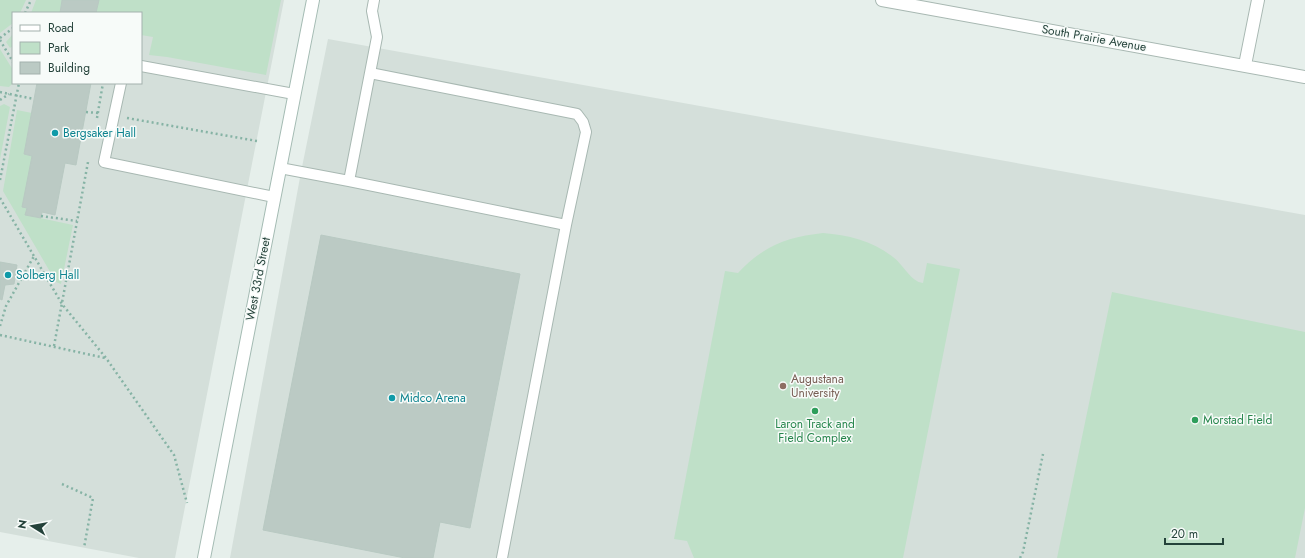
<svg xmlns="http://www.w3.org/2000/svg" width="1305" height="558" viewBox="0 0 1305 558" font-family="Jost,sans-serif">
<rect width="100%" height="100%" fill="#e6efeb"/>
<path fill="#d4dfda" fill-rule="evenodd" d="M0 0H284L175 558H139L0 532ZM13 13H141V83H13Z
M328 39 1305 215V558H230L301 172Z"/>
<path fill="#bfe0c8" d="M0 0H26L20 13H13V23L0 33Z
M36 0H62L60 13H31Z
M99 0H281L266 75 167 57 149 55 153 37 141 35V13H96Z
M13 34V46L10 48 6 42Z
M0 49 13 70V83L9 87 0 86Z
M4 104 10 107 0 159V106Z
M17 110 32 113 24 154 32 156 23 207 27 208 26 215 73 225 61 284 56 282 3 191Z
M823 233C848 235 873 241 893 257 903 264 911 282 923 283L927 263 960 269 903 558H694L687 541 674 539 725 271 738 273C763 246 787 237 823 233Z
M1112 292 1305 332V508L1295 558H1057Z"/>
<path fill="#bbcac4" stroke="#b8c9c2" d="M62 0H99L96 13H60Z
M37 83H91L76 165 65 163 55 215 42 212 41 218 25 215 27 208 22 207 32 156 24 154Z
M321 235 520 274 470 528 440 522 433 558H405L263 530Z
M0 262 17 265 14 284 5 285 2 300 0 299Z"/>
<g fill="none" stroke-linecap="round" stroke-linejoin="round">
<defs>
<path id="lane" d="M141 66 294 94
M370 73 577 114 583 122 586 132 566 225
M121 83 104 162 274 197
M280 168 349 181 377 37 372 11 374 0
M349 181 566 225 502 558"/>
<path id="street" d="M882 0 1305 77
M1245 65 1258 0"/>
<path id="secondary" d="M204 558 313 0"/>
</defs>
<use href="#lane" stroke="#a8b8b2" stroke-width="12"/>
<use href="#street" stroke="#a8b8b2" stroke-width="14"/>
<use href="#secondary" stroke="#a4bbb3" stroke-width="14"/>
<path stroke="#86b3a5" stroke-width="2.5" stroke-dasharray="2 3" stroke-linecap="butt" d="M25 13 31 0
M0 38 13 28
M0 40 13 62
M0 92 34 99
M0 100 9 94
M86 112 99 113
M97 118 103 83
M127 118 257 141
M0 180 19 83
M0 198 62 304 106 358 174 455 187 503
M41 216 77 221
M0 326 6 306 34 256
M0 335 105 358
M54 346 88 162
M62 484 93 498 84 548
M1020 558 1023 552 1043 454"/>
<use href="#lane" stroke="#fff" stroke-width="10"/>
<use href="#street" stroke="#fff" stroke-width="12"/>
<use href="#secondary" stroke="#fff" stroke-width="12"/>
</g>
<g fill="#0f9aa8" stroke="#f7fbf9" stroke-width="1.5">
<circle cx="55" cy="133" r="4"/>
<circle cx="8" cy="275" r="4"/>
<circle cx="392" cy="398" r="4"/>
</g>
<circle fill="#8d6e63" stroke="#f7fbf9" stroke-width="1.5" cx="783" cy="386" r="4"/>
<g fill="#2e9e5b" stroke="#f7fbf9" stroke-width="1.5">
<circle cx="815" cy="411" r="4"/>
<circle cx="1195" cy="420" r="4"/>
</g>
<g text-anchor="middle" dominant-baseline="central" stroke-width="3" stroke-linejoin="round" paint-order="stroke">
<g font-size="12" fill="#24423a" stroke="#f7fbf9">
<text transform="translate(1094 38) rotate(10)">South Prairie Avenue</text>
<text transform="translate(258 279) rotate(-79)">West 33rd Street</text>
</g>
<g font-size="12" fill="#0d838f" stroke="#f7fbf9" text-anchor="start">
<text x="63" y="133">Bergsaker Hall</text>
<text x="16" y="275">Solberg Hall</text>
<text x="400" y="398">Midco Arena</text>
</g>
<g font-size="12" fill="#785e54" stroke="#f7fbf9" text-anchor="start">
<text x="791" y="379">Augustana<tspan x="791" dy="14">University</tspan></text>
</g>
<g font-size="12" fill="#27864d" stroke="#f7fbf9" text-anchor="start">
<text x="1203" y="420">Morstad Field</text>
<text x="815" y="424" text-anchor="middle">Laron Track and<tspan x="815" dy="14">Field Complex</tspan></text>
</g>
</g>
<rect x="12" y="12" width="130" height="72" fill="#f7fbf9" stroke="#a3b1ad"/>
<rect x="20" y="25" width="20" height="6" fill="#ffffff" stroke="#a3b1ad"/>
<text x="48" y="32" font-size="12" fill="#24423a">Road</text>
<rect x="20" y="42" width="20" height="12" fill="#bfe0c8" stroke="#a3b1ad"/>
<text x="48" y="52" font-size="12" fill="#24423a">Park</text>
<rect x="20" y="62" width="20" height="12" fill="#bbcac4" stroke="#a3b1ad"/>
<text x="48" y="72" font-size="12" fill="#24423a">Building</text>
<g transform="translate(32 526) rotate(281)" stroke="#f7fbf9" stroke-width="3" paint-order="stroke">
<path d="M0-3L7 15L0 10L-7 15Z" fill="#24423a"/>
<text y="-6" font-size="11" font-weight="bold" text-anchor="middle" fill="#24423a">N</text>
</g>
<path d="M1165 538v6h58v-6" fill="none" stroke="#24423a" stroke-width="2"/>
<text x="1171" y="538" font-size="12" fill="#24423a" stroke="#f7fbf9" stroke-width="3" paint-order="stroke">20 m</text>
</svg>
